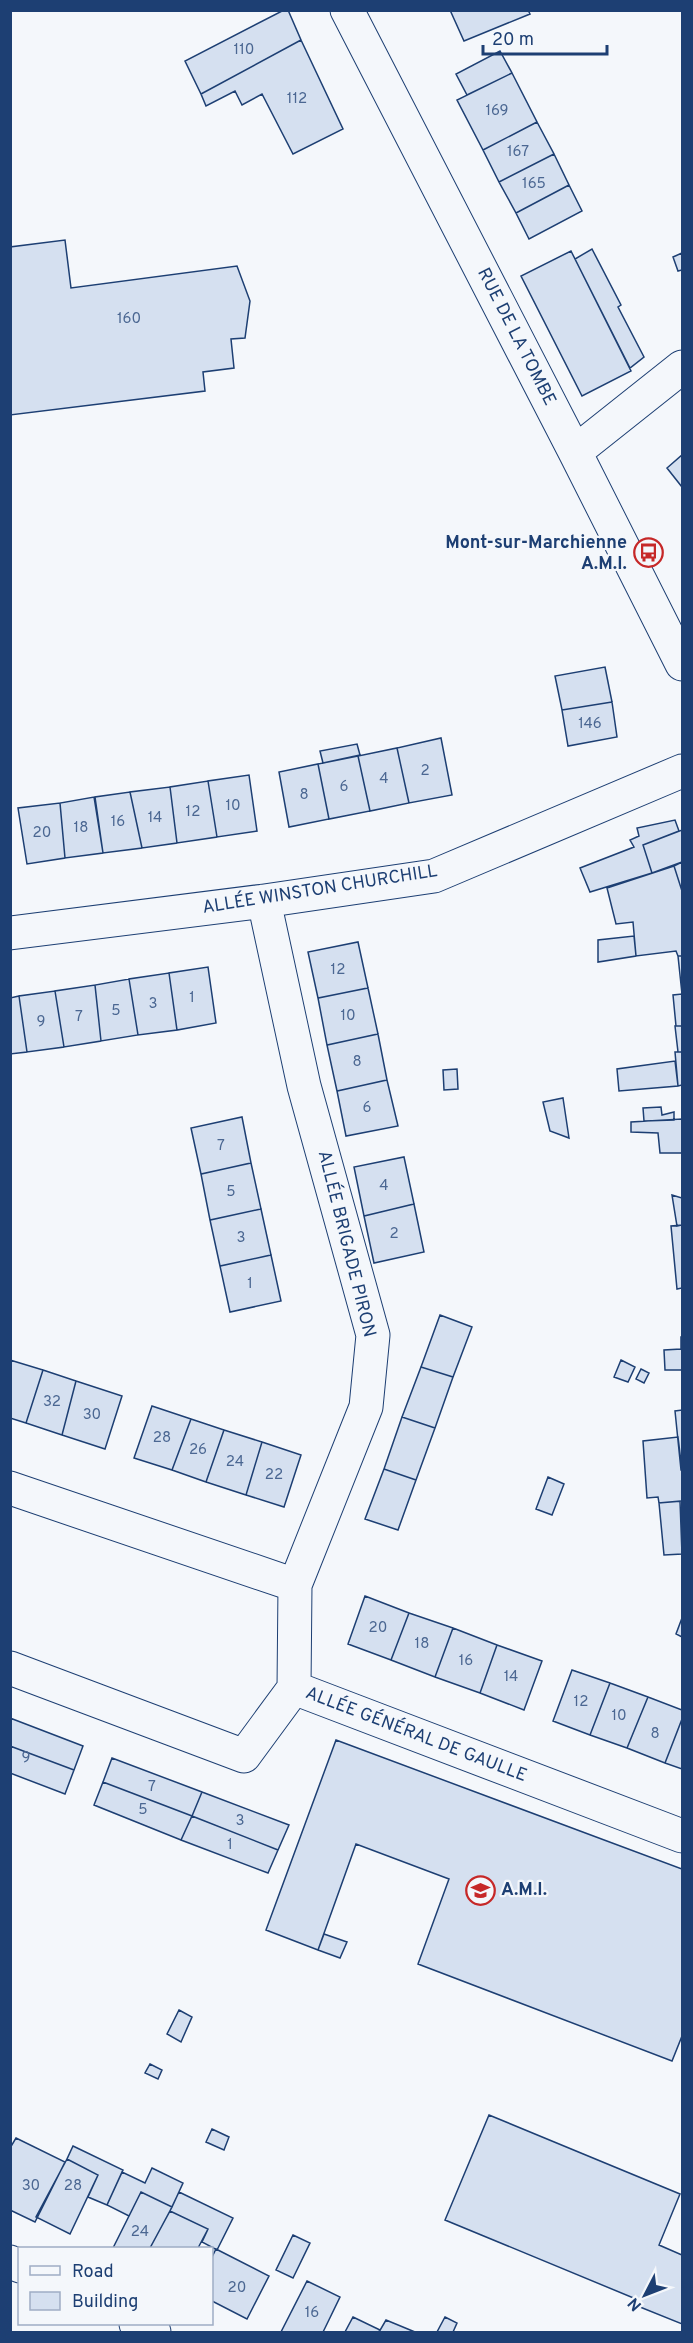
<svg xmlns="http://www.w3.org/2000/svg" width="693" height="2343" viewBox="0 0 693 2343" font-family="Overpass,sans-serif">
<rect width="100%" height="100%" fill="#f4f7fb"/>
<path fill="#d5e0f0" stroke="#1d3f73" stroke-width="1.5" d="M284 10H288L301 40 201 94 185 61Z
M450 10H528L530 14 464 41Z
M301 40 343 129 293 154 262 94 242 105 235 91 206 106 201 94Z
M500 51 512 73 467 95 456 74Z
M512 73 537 122 483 150 457 100Z
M537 122 554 154 499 182 483 150Z
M554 154 569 185 516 213 499 182Z
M569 185 582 211 529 239 516 213Z
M65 240 71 288 237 266 250 301 245 338 231 339 234 368 203 372 205 391 10 415V247Z
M592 249 621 305 618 307 644 357 630 368 575 259Z
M571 251 631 371 582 396 521 276Z
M682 253V270L678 271 673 257Z
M682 455V487L667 468Z
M605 667 612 702 562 710 555 676Z
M612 702 617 737 568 746 562 710Z
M441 738 452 795 409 803 397 748Z
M357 744 360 755 323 763 320 751Z
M397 748 409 803 370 811 358 756Z
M358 756 370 811 329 819 318 764Z
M318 764 329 819 289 827 279 772Z
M249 775 257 831 217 837 208 781Z
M208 781 217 837 177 843 170 787Z
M170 787 177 843 142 848 130 792Z
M130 792 142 848 103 853 95 797Z
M94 797 103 853 65 858 60 803Z
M60 803 65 858 27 864 18 808Z
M675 820 679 831 643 845 652 873 590 892 580 868 634 847 630 840 639 836 637 828Z
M682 830V862L652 873 643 845Z
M682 862V891L674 866Z
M674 866 682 891V956H678L676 951 636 956 633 922 616 924 607 888Z
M634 936 636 956 598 962V940Z
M358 942 368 988 318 998 308 952Z
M678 956H682V994Z
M208 967 216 1023 177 1030 169 973Z
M169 973 177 1030 138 1035 129 979Z
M129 979 138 1035 101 1041 95 985Z
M95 985 101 1041 64 1047 55 991Z
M368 988 378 1034 327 1045 318 998Z
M55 991 64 1047 27 1052 19 996Z
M682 994V1026H676L673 995Z
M19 996 27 1052 10 1054V998Z
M675 1026H682V1052H678Z
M378 1034 387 1080 337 1091 327 1045Z
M675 1052H682V1085L678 1086Z
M675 1061 678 1086 619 1091 617 1069Z
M457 1069 458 1089 444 1090 443 1070Z
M387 1080 398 1126 346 1136 337 1091Z
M563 1098 569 1138 550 1131 543 1102Z
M661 1107 662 1115 674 1112V1120L644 1121 643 1108Z
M242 1117 251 1163 201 1174 191 1128Z
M682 1119V1153H660L658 1133 631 1132V1122Z
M404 1157 414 1204 364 1216 354 1167Z
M251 1163 261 1209 210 1220 201 1174Z
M672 1195 682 1198V1225L677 1226Z
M414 1204 424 1252 374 1263 364 1216Z
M261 1209 271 1255 220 1266 210 1220Z
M682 1225V1288L677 1289 671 1226Z
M271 1255 281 1301 230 1312 220 1266Z
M440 1315 472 1327 453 1377 421 1367Z
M681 1337H682V1370H665L664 1350 681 1349Z
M10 1360 43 1370 26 1423 10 1418Z
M621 1360 635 1367 628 1382 614 1377Z
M421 1367 453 1377 435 1428 402 1417Z
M641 1369 649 1373 644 1383 636 1379Z
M43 1370 76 1381 62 1435 26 1423Z
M76 1381 122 1396 105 1449 62 1435Z
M152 1406 191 1419 172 1470 134 1458Z
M682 1410V1470H681L675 1411Z
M402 1417 435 1428 416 1480 384 1469Z
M191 1419 224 1430 206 1482 172 1470Z
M224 1430 262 1442 246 1495 206 1482Z
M678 1437 682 1470V1501L659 1503 658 1497 647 1498 643 1441Z
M262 1442 301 1455 284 1507 246 1495Z
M384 1469 416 1480 398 1530 365 1519Z
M548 1477 564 1484 552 1515 536 1509Z
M680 1501 682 1554 664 1555 659 1503Z
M365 1596 409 1613 391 1660 348 1644Z
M409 1613 453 1628 435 1677 391 1660Z
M682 1618V1637L676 1634Z
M453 1628 497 1645 480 1693 435 1677Z
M497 1645 542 1661 524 1710 480 1693Z
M572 1670 610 1683 590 1735 553 1721Z
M610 1683 648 1697 627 1748 590 1735Z
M648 1697 682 1710V1719L665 1763 627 1748Z
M10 1718 83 1746 74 1770 10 1746Z
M682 1719V1769L665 1763Z
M336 1740 682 1869V2036L672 2061 418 1964 449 1879 356 1844 318 1950 266 1930Z
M10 1746 74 1770 65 1794 10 1773Z
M112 1758 202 1792 192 1816 103 1782Z
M103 1782 192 1816 181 1840 94 1805Z
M202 1792 289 1825 278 1850 192 1816Z
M192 1816 278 1850 268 1873 181 1840Z
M324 1934 347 1942 340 1958 318 1950Z
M179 2010 192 2017 181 2042 167 2034Z
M150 2064 162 2070 158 2079 145 2073Z
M489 2115 680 2194 659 2245 682 2255V2324L635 2305 636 2299 445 2220Z
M212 2129 229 2137 224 2150 206 2142Z
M16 2138 65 2162 35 2222 10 2210V2148Z
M73 2146 123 2170 107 2205 88 2197 98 2175 67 2159Z
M67 2159 98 2175 70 2234 36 2217Z
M152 2168 183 2183 172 2207 141 2192 129 2216 107 2205 122 2172 145 2183Z
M141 2192 172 2207 150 2248H113Z
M179 2192 233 2218 217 2250 202 2242 208 2229 170 2211Z
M170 2211 208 2229 198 2248H150Z
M293 2235 310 2243 293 2278 276 2270Z
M216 2249 269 2276 247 2319 212 2301V2257Z
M307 2281 340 2297 325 2328 323 2332H281Z
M353 2317 380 2330 378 2332H345Z
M445 2317 457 2323 453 2332H437Z
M386 2320 415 2332H379Z"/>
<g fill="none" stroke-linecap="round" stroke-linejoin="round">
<defs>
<path id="minor" d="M347 10 575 452 682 664
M575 452 682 367
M264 901 304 1086 373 1335 366 1407 295 1585 294 1688
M10 933 264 901 434 876 682 771
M10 1488 295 1585
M10 1668 244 1756 294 1688
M294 1688 682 1836
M10 2262 20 2266
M136 2324 154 2332"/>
</defs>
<use href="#minor" stroke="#1d3f73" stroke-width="35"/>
<use href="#minor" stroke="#f4f7fb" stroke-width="33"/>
</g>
<defs>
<symbol id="bus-ring" viewBox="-11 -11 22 22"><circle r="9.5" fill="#f4f7fb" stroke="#c62828" stroke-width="1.5"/><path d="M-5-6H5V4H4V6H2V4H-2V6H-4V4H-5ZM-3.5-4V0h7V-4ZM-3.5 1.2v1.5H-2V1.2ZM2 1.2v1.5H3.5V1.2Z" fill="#c62828"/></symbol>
<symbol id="school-ring" viewBox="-11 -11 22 22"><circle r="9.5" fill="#f4f7fb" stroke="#c62828" stroke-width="1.5"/><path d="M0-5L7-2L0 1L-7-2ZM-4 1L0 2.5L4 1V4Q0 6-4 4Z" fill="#c62828"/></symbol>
</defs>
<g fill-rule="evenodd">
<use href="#bus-ring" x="632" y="536" width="33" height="33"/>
<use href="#school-ring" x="464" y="1874" width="33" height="33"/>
</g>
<g text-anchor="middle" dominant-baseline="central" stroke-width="4.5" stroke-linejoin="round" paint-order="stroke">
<g font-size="15" fill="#4b6792">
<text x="244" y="50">110</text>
<text x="297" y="99">112</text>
<text x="497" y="111">169</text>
<text x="518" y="152">167</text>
<text x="534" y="184">165</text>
<text x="129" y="319">160</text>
<text x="590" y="724">146</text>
<text x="425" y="771">2</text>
<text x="384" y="779">4</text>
<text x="344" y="787">6</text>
<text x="304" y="795">8</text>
<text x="233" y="806">10</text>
<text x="193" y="812">12</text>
<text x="155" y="818">14</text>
<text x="118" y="822">16</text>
<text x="81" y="828">18</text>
<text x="42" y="833">20</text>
<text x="338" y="970">12</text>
<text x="192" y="998">1</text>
<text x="153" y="1004">3</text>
<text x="116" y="1011">5</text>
<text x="348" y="1016">10</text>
<text x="79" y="1017">7</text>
<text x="41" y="1022">9</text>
<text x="357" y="1062">8</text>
<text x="367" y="1108">6</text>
<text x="221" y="1146">7</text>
<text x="384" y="1186">4</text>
<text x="231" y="1192">5</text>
<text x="394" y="1234">2</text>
<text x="241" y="1238">3</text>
<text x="250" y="1284">1</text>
<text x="52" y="1402">32</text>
<text x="92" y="1415">30</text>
<text x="162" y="1438">28</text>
<text x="198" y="1450">26</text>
<text x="235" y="1462">24</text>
<text x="274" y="1475">22</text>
<text x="378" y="1628">20</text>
<text x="422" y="1644">18</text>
<text x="466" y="1661">16</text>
<text x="511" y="1677">14</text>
<text x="581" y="1702">12</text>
<text x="619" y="1716">10</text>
<text x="655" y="1734">8</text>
<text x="26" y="1758">9</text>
<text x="152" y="1787">7</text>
<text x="143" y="1810">5</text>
<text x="240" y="1821">3</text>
<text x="230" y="1845">1</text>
<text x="31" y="2186">30</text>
<text x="73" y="2186">28</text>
<text x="140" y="2232">24</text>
<text x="237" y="2288">20</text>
<text x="312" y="2313">16</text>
</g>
<g font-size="18" fill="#1d3f73" stroke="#f4f7fb">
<text transform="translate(516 337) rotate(63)">RUE DE LA TOMBE</text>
<text transform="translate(320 890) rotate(-9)">ALLÉE WINSTON CHURCHILL</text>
<text transform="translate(346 1244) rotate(76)">ALLÉE BRIGADE PIRON</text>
<text transform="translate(416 1735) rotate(21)">ALLÉE GÉNÉRAL DE GAULLE</text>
</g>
<g font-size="18" font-weight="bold" fill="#1d3f73" stroke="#f4f7fb" text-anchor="end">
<text x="627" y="543">Mont-sur-Marchienne<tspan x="627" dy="21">A.M.I.</tspan></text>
<text x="501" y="1890" text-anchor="start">A.M.I.</text>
</g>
</g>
<rect width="693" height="2343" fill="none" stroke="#1d3f73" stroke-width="24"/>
<rect x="18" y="2247" width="195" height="78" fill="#f4f7fb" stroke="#9eadc5" stroke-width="1.5"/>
<rect x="30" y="2266" width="30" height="9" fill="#f4f7fb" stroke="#9eadc5" stroke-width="1.5"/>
<text x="72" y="2277" font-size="18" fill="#1d3f73">Road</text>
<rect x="30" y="2292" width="30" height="18" fill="#d5e0f0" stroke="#9eadc5" stroke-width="1.5"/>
<text x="72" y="2307" font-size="18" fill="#1d3f73">Building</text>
<g transform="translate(645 2295) rotate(228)" stroke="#f4f7fb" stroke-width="4.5" paint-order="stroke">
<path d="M0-4.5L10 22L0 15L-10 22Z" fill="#1d3f73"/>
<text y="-9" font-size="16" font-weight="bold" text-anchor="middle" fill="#1d3f73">N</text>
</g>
<path d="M483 45v9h124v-9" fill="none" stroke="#1d3f73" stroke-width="3"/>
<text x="492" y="45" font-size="18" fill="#1d3f73" stroke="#f4f7fb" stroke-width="4.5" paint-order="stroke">20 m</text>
</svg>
